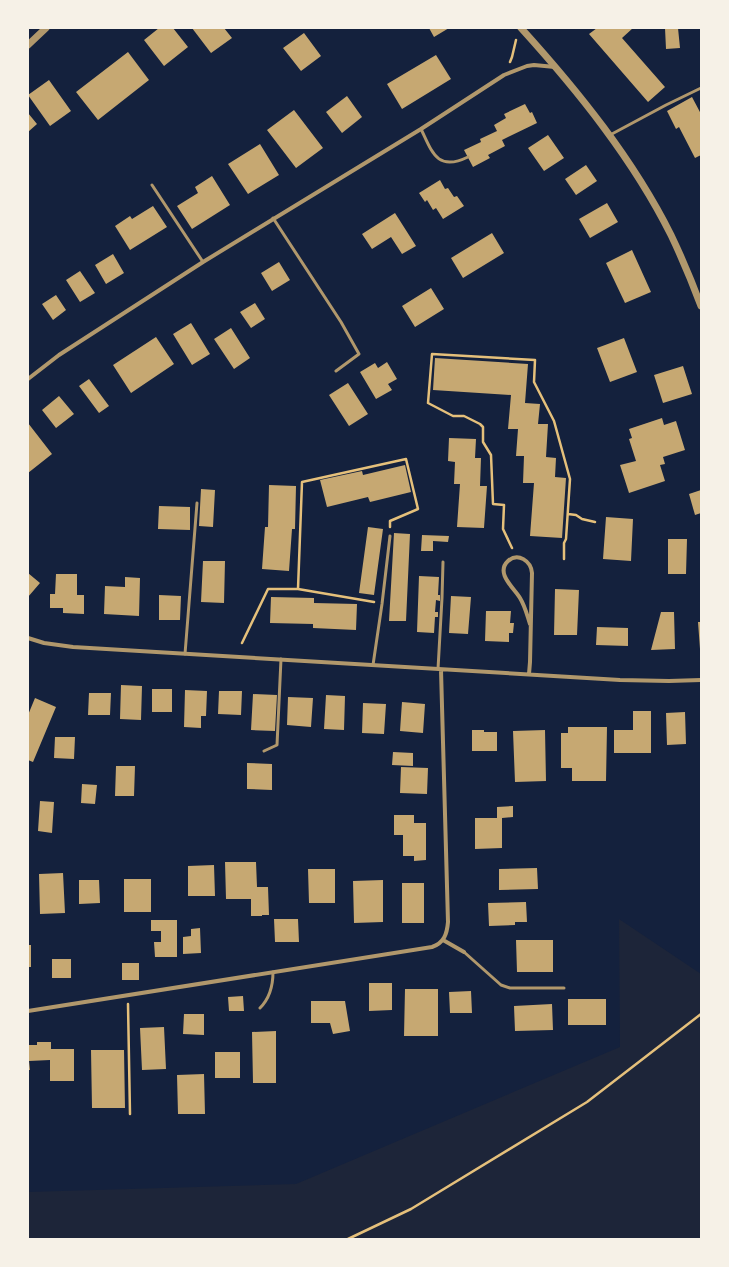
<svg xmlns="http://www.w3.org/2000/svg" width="729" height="1267" viewBox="0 0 729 1267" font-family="Figtree,sans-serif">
<rect width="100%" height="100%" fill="#14213d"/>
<path fill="#1d2539" d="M619 919 701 974V1239H28V1192L296 1184 620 1047Z"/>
<path fill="#c6a872" d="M159 28H173L188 47 164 66 144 40Z
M192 28H224L232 38 211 53Z
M429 28H449L434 37Z
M597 28H633L622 38 665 87 648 102 589 34Z
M665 28H678L680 48 666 49Z
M304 33 321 56 301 71 283 48Z
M128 52 149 80 98 120 76 92Z
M436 55 451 79 402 109 387 84Z
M49 80 71 111 50 126 28 95Z
M347 96 362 117 342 133 326 112Z
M692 97 701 114V155L695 158 679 127 676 129 667 111Z
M525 104 530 113 532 112 537 123 502 140 505 146 488 155 490 158 473 167 464 150 481 142 480 139 497 131 494 125 506 118 504 114Z
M294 110 323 148 296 168 267 130Z
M28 113 37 124 28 132Z
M548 135 564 158 544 171 528 148Z
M260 144 279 175 248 194 228 164Z
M586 165 597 181 576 195 565 179Z
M212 176 230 205 192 229 177 206 198 193 195 187Z
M440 180 445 189 448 188 454 197 457 196 464 206 443 219 436 208 433 210 427 200 425 202 419 193Z
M607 203 618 222 590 238 579 219Z
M153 206 167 227 130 250 115 226 130 216 132 219Z
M395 213 416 246 402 254 391 237 372 249 362 234Z
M492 233 504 253 463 278 451 258Z
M632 250 651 292 625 303 606 263Z
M113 254 124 273 106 284 95 265Z
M279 262 290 280 272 291 261 273Z
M80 271 95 293 80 302 66 280Z
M431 288 444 309 415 327 402 306Z
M56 295 66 310 53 320 42 304Z
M255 303 265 319 251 328 240 312Z
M191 323 210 354 192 365 173 334Z
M231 328 250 358 234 369 214 339Z
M156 337 174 364 131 393 113 365Z
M624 338 637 372 610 382 597 348Z
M435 358 528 364 525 403 540 404 538 424H548L546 457 556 458 555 477 566 478 562 538 530 536 534 483H523L524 456H516L518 429H508L511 395 433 390Z
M387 362 397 379 388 384 392 390 376 399 360 372 375 363 378 368Z
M683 366 692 394 663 403 654 375Z
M89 379 109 406 99 413 79 386Z
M348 383 368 414 349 426 329 395Z
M59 396 74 414 56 428 42 410Z
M662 418 664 425 676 421 685 450 663 457 665 464 660 465 665 481 629 493 620 465 636 461 629 439 632 438 629 429Z
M28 423 52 454 28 473Z
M449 438 476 439 475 458H481L480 486H487L484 528 457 527 460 484H454L455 462 448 461Z
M405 465 411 492 370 502 368 497 327 507 320 480 362 471 363 475Z
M269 485 296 486 295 529H292L289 571 262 569 265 527H268Z
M201 489 215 490 213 527 199 526Z
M701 490V513L695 515 689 494Z
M159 506 190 507V530L158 529Z
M606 517 633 519 631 561 603 559Z
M368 527 383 529 374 595 359 593Z
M394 533 410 534 406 621H389Z
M422 535 449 536 448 542 433 541V551H421Z
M668 539H687L686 574H668Z
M203 561H225L224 603 201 602Z
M28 573 40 583 28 597Z
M56 574H77V595H84V614L63 613V608H50V594H55Z
M419 576 439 577 438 595H440V601L436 600 435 612H438V617H435L434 633 417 632Z
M125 577 140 578 139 616 104 614 105 586 125 587Z
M555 589 579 590 577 635H554Z
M159 595 181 596 180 620H159Z
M451 596 471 597 468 634 449 633Z
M271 597 314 598V603L357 604 356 630 313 628V624L270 623Z
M486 611H511L510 623H514L513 633H509V642L485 641Z
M661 612H674L675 649 651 650Z
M698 622H701V649H700Z
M597 627 628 628V646L596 645Z
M121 685 142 686 141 720 120 719Z
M152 689H172V712H152Z
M185 690 207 691 206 716H201V728L184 727Z
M219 691H242L241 715 218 714Z
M89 693H111L110 715H88Z
M253 694 277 695 275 731 251 730Z
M326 695 345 696 344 730 324 729Z
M288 697 313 698 311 727 287 725Z
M35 698 56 707 33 762 28 760V715Z
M402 702 425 704 423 733 400 731Z
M363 703 386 704 384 734 362 733Z
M633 711H651V753H614V730H633Z
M685 712 686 744 667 745 666 713Z
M568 727H607L606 781H572V768H561V733H568Z
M472 730H484V732H497V751H472Z
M545 730 546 781 515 782 513 731Z
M55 737H75L74 759 54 758Z
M393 752 413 753V766L392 765Z
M247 763 272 764V790L247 789Z
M116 766H135L134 796H115Z
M401 767 428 768 427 794 400 793Z
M82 784 97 785 95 804 81 803Z
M40 801 54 802 52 833 38 831Z
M513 806V817L502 818V848L475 849V818H497V807Z
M394 815H414V823H426V860L414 861V856H403V835H394Z
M225 862H256L257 887H268L269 915H262V916H251V899H226Z
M214 865 215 896H188V866Z
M537 868 538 889 499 890V869Z
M308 869H335V903H309Z
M63 873 65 913 40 914 39 874Z
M124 879H151V912H124Z
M79 880H99L100 903 79 904Z
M383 880V922L354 923 353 881Z
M402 883H424V923H402Z
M526 902 527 922H515V925L489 926 488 903Z
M274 919H298L299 942H275Z
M151 920H177V957H155L154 942H161V931H151Z
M200 928 201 953 183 954V937L191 936V929Z
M516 940H553V972H517Z
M28 945H31V967H28Z
M52 959H71V978H52Z
M122 963H139V980H122Z
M369 983H392V1010L369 1011Z
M405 989H438V1036H404Z
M471 991 472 1013H450L449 992Z
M243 996 244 1011H229L228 997Z
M568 999H606V1025H568Z
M311 1001H345L350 1031 333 1034 330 1023H311Z
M552 1004 553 1030 515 1031 514 1006Z
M184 1014H204V1035L183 1034Z
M164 1027 166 1069 142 1070 140 1028Z
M276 1031V1083H253L252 1032Z
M37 1042H51V1049H74V1081H50V1060L29 1061 30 1070H28V1045H37V1049Z
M91 1050H124L125 1108H92Z
M215 1052H240V1078H215Z
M204 1074 205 1114H178L177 1075Z"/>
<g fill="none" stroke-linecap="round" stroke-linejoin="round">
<path stroke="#e5c07b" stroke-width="2.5" d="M510 62 512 57 516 40
M568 514 576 515 582 519 595 522
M512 548 503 529 504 505 493 504 491 455 483 442V427L480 424 464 416H453L428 403 432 354 535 360 534 382 554 421 570 479 566 539 564 543V559
M298 589 302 482 406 459 418 509 390 521V527
M242 643 268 589H298L374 602
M128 1004 130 1114
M348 1239 411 1209 587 1102 701 1014"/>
<path stroke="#b1986c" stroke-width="3" d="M421 129C432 152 437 172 468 157
M610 135 666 105 701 88
M152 185 203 262
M273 218 341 322 359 354 336 371
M185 654 197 503
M373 665 382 604 390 536
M438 669 442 598 443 562
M264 751 277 745 281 659
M464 952 501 985 510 988H564
M260 1008C270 998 273 986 273 972"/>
<path stroke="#b1986c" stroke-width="4" d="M28 379 59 355 203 262 421 129 504 75 527 66 534 65 555 67
M28 638 44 643 73 647 620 680 669 681 701 680
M529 674 530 662 532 573C531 561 518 552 508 561 495 573 514 588 520 598 525 606 527 615 530 624
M443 940 464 952
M28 1011 432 947C444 943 447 934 448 922L441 670"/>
<path stroke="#b1986c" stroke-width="7" d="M521 28C578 91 633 159 671 235 682 258 692 282 701 306
M28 45 46 28"/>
</g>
<rect width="729" height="1267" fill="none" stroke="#f6f1e7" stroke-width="58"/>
</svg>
